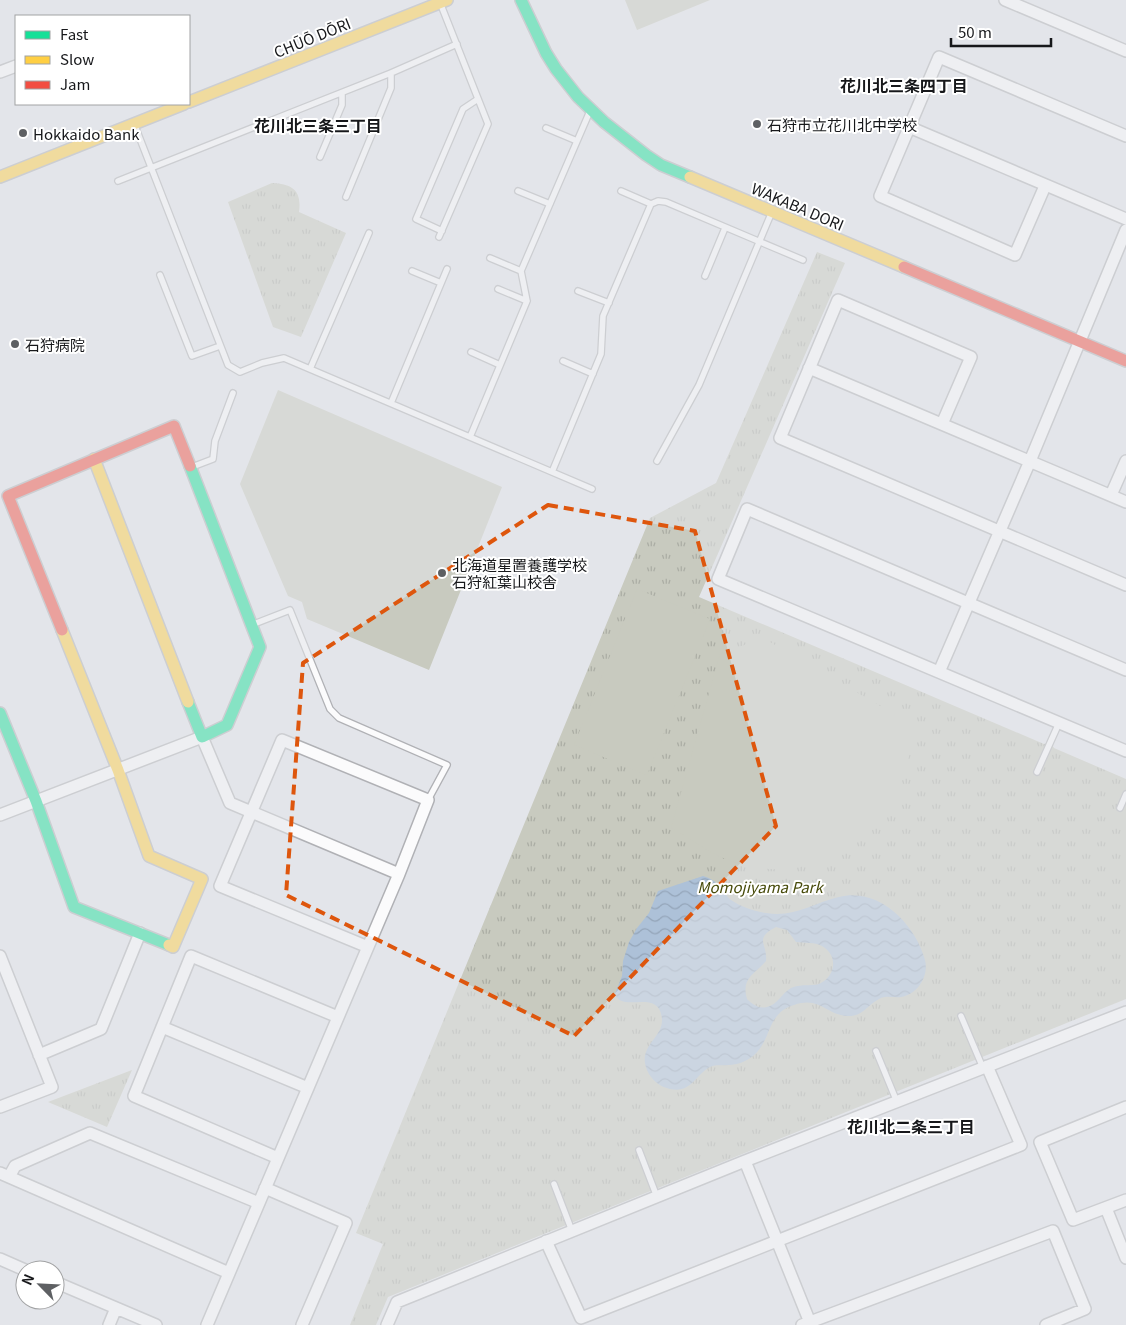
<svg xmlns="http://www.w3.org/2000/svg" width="1126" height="1325" viewBox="0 0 1126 1325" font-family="Georgia,'Noto Sans JP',serif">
<defs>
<pattern id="grass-tufts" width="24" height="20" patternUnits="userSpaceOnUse" patternTransform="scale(1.25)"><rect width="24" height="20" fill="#c8cabf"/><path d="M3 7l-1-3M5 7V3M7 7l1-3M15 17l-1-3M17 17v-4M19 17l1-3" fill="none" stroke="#abada4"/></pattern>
<pattern id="water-waves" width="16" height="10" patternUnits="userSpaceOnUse" patternTransform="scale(1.25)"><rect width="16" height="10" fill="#adc1d8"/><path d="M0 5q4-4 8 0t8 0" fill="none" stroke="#94a5b9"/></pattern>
</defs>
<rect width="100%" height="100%" fill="#e3e5ea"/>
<path fill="url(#grass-tufts)" d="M272 183C292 184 302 190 299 212L346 233 301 337 273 327 228 202Z
M817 252 845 263 699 597 1044 744 1050 742 1054 748 1126 779V999L388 1297 376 1325H350L383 1244 356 1233 650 518 716 483Z
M132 1070 107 1127 48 1102Z"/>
<path fill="#c8cabf" d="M625 0H710L637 30Z
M278 390 502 487 429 670 307 619 302 602 288 596 240 484Z
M637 589 710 619 647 775 574 745Z
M763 638 918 728C909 748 908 769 899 789 891 806 878 821 864 834 823 870 775 879 723 858 704 850 689 837 671 828L720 654Z"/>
<path fill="url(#water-waves)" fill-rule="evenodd" d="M703 876C720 881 720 890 731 900 741 907 754 911 766 913 794 918 813 903 839 897 879 887 915 924 925 960 929 976 918 994 901 997 894 998 886 995 879 999 867 1005 863 1017 847 1016 826 1015 820 996 794 1005 766 1013 772 1041 753 1056 747 1061 737 1065 729 1065 723 1066 716 1064 710 1067 696 1074 691 1094 670 1089 661 1087 654 1082 649 1074 634 1047 663 1040 662 1019 659 987 622 1014 615 994L622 976 623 961 629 942 637 928 649 913 658 891ZM776 927 787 930 796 942C804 943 815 942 822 946 838 955 836 975 821 983 815 987 802 983 791 988 782 993 777 1005 767 1007 759 1009 753 1005 747 999 741 978 754 975 766 961 768 944 753 939 776 927Z"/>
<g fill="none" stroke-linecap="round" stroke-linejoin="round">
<defs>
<path id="lane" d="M135 126 228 365 240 372 262 363 284 358 592 489
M546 128 577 141
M320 157 342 105V93
M118 181 391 73 457 44
M518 191 550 204
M621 191 651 204
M346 197 391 88V73
M442 231 416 219 463 109 478 99
M439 237 488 124 441 5
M490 258 521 271
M412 271 441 283
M160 275 192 356 220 346
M705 276 725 228
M498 289 527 301
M578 291 609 303
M471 352 500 365
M563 361 593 374
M310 369 369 233
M391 403 447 269
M470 437 527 301 521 271 590 111
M657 461 699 385 771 214
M192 467 213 459 215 441 233 393
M552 472 601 354 603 316 651 204 658 201 666 202 803 260
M254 624 290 610 330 709 339 718 447 765 428 800
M1037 772 1059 723
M1120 808 1126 794
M961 1016 983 1068
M876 1051 897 1102
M639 1150 657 1197
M554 1184 572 1231"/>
<path id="street" d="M1005 0 1126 51
M0 72 16 66
M909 127 1126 219
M1045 186 1015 255 880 196 939 57 1126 136
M809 368 1126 502
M942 424 971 357 838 300 780 438 1126 585
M1111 495 1126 461
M1126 670 747 509 718 579 1126 751
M939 672 1030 461 1126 230
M0 815 202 737 230 803 399 874 207 1325
M368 947 220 886 282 740 428 800 399 874
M0 956 52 1087 0 1107
M162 1027 308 1088
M39 1055 101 1029 140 933
M1126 1107 1040 1142 1073 1220 1126 1200
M278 1158 134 1096 191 956 338 1017
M0 1173 229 1273
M9 1177 15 1166 90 1133 259 1203
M265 1188 346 1223 302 1325
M1106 1208 1126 1258
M546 1241 581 1318 1021 1145 987 1066
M0 1259 25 1270
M55 1282 156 1325
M109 1325 116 1308
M387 1325 397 1302 745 1161
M802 1325 1053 1231 1085 1309 1046 1325
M811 1325 745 1161 1126 1012"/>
<path id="fast" d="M521 0 546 53 556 69 578 97 604 122 646 155 661 165 690 177
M188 702 202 737 227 725 260 647 190 466
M0 713 36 801 74 907 169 945"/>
<path id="slow" d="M189 102 447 0
M0 177 184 104
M690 177 904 267
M94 459 188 702
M62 630 118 770 149 856 202 879 173 947 169 945"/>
<path id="jam" d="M904 267 1126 361
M62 630 8 496 174 426 190 466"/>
</defs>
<use href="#lane" stroke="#b0b1b5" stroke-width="8"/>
<use href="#street" stroke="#b0b1b5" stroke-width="14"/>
<use href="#fast" stroke="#b0b1b5" stroke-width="14"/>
<use href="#slow" stroke="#b0b1b5" stroke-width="14"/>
<use href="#jam" stroke="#b0b1b5" stroke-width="14"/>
<use href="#lane" stroke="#fbfbfc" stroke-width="5.5"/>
<use href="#street" stroke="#fbfbfc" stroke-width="11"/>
<use href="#fast" stroke="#16e098" stroke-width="11"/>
<use href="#slow" stroke="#ffcf43" stroke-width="11"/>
<use href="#jam" stroke="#f24e42" stroke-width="11"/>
</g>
<path d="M0 0H1126V1325H0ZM548 505 695 531 776 826 574 1036 286 895 303 663Z" fill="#e3e5ea" fill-opacity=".55" fill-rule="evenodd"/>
<path fill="none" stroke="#de560d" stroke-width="4" stroke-dasharray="10 6" stroke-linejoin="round" d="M548 505 695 531 776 826 574 1036 286 895 303 663Z"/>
<g fill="#5e6063" stroke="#fff" stroke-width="2">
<circle cx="757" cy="124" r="5"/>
<circle cx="23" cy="133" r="5"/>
<circle cx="15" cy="344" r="5"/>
<circle cx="442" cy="573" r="5"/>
</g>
<g text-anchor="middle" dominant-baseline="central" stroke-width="4" stroke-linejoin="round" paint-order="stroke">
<g font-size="15" fill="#17181b" stroke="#fff">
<text transform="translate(312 37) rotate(-22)">CHŪŌ DŌRI</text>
<text transform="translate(798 206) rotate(23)">WAKABA DORI</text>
</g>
<g font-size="15" fill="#17181b" stroke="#fff" text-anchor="start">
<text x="767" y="124">石狩市立花川北中学校</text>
<text x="33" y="133">Hokkaido Bank</text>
<text x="25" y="344">石狩病院</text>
<text x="452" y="564">北海道星置養護学校<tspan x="452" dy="17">石狩紅葉山校舎</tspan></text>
</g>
<g font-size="15" font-style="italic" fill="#484c0b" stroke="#fff">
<text x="760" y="886">Momojiyama Park</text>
</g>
<g font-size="16" font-weight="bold" fill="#17181b" stroke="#fff">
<text x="904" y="85">花川北三条四丁目</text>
<text x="318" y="125">花川北三条三丁目</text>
<text x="911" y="1126">花川北二条三丁目</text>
</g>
</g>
<rect x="15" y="15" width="175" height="90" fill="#ffffff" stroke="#a2a3a4"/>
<rect x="25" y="31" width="25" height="8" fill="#16e098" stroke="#a2a3a4"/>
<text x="60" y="40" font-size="15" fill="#17181b">Fast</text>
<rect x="25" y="56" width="25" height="8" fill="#ffcf43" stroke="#a2a3a4"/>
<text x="60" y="65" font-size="15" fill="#17181b">Slow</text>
<rect x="25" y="81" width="25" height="8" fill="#f24e42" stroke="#a2a3a4"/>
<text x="60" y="90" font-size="15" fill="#17181b">Jam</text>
<g transform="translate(40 1285) rotate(294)"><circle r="24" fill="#ffffff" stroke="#a2a3a4"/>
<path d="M0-4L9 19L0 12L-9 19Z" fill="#5e6063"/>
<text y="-8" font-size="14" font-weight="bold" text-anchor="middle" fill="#17181b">N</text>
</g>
<path d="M951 38v8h100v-8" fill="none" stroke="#17181b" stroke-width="2.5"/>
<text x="958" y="38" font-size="15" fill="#17181b" stroke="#ffffff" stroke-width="4" paint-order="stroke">50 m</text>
</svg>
